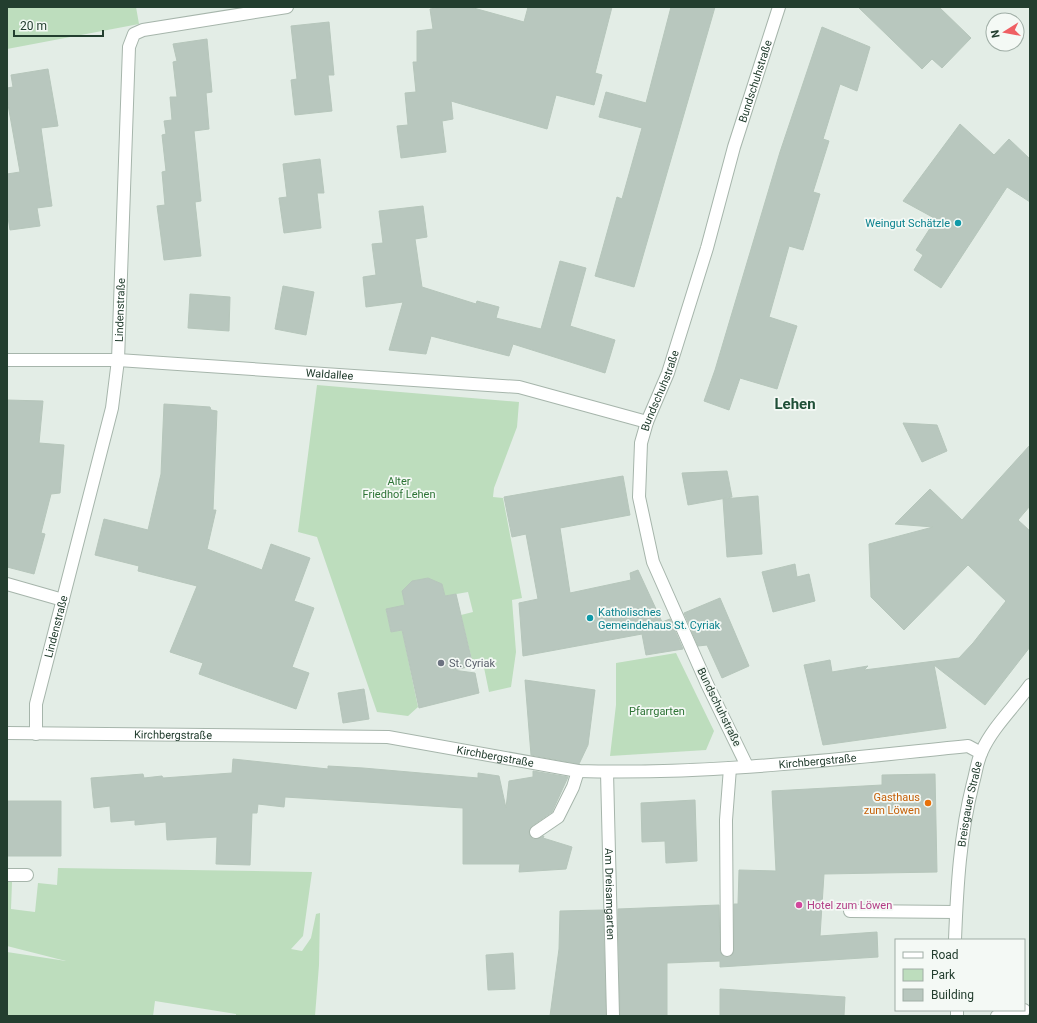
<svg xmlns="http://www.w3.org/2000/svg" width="1037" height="1023" viewBox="0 0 1037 1023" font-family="Roboto,sans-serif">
<rect width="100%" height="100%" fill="#e3ede6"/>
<path fill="#bdddbd" d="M7 7H136L139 24 7 49Z
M317 385 519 402 517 427 494 488 493 497 503 498 522 598 512 600 516 652 511 687 489 692 482 658 472 660 461 615 473 612 468 592 445 596 442 584 427 578 405 605 386 610 391 632 402 630 418 707 408 716 377 712 317 537 298 532Z
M676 653 714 731 706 750 610 756 616 705V663Z
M58 868 312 872 303 936 291 949 302 951 311 938 316 914 320 913 319 965 315 1016H236V1014L155 1001 153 1016H7V952L66 961 7 946V882H12L11 909 35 912 38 883 57 885Z"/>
<path fill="#b8c7be" stroke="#b6c6bb" d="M442 7H470L524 22 528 7H612L595 73 602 75 594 105 556 95 547 129 451 101 453 119 442 121 446 152 401 158 397 126 408 125 405 93 416 92 413 62H417V31L433 29 430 9Z
M671 7H715L634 287 595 276 617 197 622 199 642 128 599 117 606 92 646 103Z
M858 7H939L971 38 942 68 932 59 922 69Z
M329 22 334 75H328L332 111 295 115 291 80 297 79 291 26Z
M822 27 870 47 857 91 840 84 823 139 829 141 813 192 820 194 803 250 789 246 769 317 797 326 777 389 740 378 729 410 704 401 715 370 780 152Z
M207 39 212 92 206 93 209 129 194 131 201 201 195 202 201 256 164 260 157 206 165 205 162 172 166 171 162 135 166 134 164 121 172 120 170 97H177L173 62 177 61 173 44Z
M48 69 58 126 41 128 52 206 37 208 40 226 10 230 7 211V174L20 172 7 99V88L13 87 11 75Z
M960 124 994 155 1009 139 1030 159V202L1007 187 941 288 914 270 923 255 916 250 936 219 903 201Z
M320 159 324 193H317L321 228 284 233 279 198 287 197 283 164Z
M423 206 427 237 415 239 422 287 476 304 477 301 499 307 496 318 541 329 560 261 586 268 570 326 615 340 605 373 513 344 509 356 431 336 426 354 389 350 403 302 366 307 363 277 376 275 372 244 383 243 379 211Z
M283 286 314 292 306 335 275 329Z
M190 294 230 297 229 331 188 328Z
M7 400 43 401 39 443 64 445 60 493 51 494 41 533 45 534 34 574 7 567Z
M164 404 210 407 211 410 217 411 213 510H216L207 549 262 570 271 544 310 558 294 601 314 608 292 667 309 673 296 709 199 674 203 663 170 652 197 586 138 571 139 566 95 555 104 519 148 530 161 474Z
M903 423 937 425 947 451 922 462Z
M1030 445V506L1018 520 1030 531V647L985 705 934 665 946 728 823 745 804 665 830 660 832 672 868 666 864 670 959 658 973 643 1006 601 968 565 904 630 871 597 869 544 933 527 895 524 930 489 962 520Z
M727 471 732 497 688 505 682 473Z
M623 476 630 515 560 528 570 593 631 580 630 573 638 570 662 622 670 619 683 649 646 655 642 634 523 656 519 603 538 599 526 534 512 537 504 497Z
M758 496 762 554 727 557 723 499Z
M795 564 797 577 809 574 815 601 773 612 762 572Z
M428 578 442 584 445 596 456 594 473 666 453 670 475 673 479 693 419 708 402 630 391 632 386 609 405 605 402 591 412 581Z
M720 598 749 666 722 678 707 645 698 646 684 613Z
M525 680 595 690 588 745 579 764 531 755Z
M364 689 369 719 343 723 338 693Z
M233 759 328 769V766L363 768 478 778V773L499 776 506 808 509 781 533 777V771L568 777 552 812 532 826 529 832 533 839H537L544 836 543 838 572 847 566 869 519 872 520 864H463V808L285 797 284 807 258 804 257 813H252L250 865 216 864 217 837 167 840 166 822 135 825V820L111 822 110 806 94 808 91 778 143 774 144 778 162 776 163 778 232 773Z
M935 774 937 872 824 874 820 936 877 932 878 957 720 967V961L667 963V1016H620L618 909 719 905 720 950 724 957H730L734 950V904H738L739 870 776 871 772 791 882 785V775Z
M695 800 697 861 666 863 665 841 642 842 641 803Z
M7 801H61V856H7Z
M603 910 606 1016H550L559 949 560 911Z
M513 953 515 989 488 990 486 955Z
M720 989 845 997 844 1016H720Z"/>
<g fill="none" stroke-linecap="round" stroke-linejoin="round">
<defs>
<path id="service" d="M7 584 63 600
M536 832 558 817 573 787 578 771
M7 875H27
M850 911 956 912
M727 950 726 820 730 768"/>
<g id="minor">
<path id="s1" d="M7 360H118L519 387 647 422"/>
<path id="s2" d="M7 733 388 737 578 771C709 775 839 759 968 746L981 753"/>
<path id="s3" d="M36 734V704L112 408 118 360 129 47 134 34 143 30 287 7"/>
<path id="s4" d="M747 766 707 684 653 562 639 497 641 443 647 422 668 373 707 248 734 147 779 7"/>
<path id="s5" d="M607 772 613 1016"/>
<path d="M997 1016 1024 1010"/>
</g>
<g id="tertiary">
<path id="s6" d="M955 940C957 887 960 834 973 783 976 773 977 761 982 751 992 728 1015 706 1030 685"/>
<path d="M957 1010V1016"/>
</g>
</defs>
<use href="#service" stroke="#a6b5ab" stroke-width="14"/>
<use href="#minor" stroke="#a6b5ab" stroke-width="14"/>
<use href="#tertiary" stroke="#a6b5ab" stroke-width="14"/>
<use href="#service" stroke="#fff" stroke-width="12"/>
<use href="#minor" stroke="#fff" stroke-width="12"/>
<use href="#tertiary" stroke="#fff" stroke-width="12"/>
</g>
<g fill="#0f9aa8" stroke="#f4f9f5" stroke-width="1.5">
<circle cx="958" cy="223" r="4"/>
<circle cx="590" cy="618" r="4"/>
</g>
<circle fill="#6b7280" stroke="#f4f9f5" stroke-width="1.5" cx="441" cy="663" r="4"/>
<circle fill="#e8710a" stroke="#f4f9f5" stroke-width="1.5" cx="928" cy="803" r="4"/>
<circle fill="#d1479c" stroke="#f4f9f5" stroke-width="1.5" cx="799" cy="905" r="4"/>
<g text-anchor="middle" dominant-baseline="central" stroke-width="3.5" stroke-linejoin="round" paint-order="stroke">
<g font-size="11" fill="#233e2f" stroke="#f4f9f5">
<text stroke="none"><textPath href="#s4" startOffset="725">Bundschuhstraße</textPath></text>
<text stroke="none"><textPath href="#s3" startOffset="434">Lindenstraße</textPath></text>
<text stroke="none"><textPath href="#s1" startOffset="323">Waldallee</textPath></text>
<text stroke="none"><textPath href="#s4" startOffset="401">Bundschuhstraße</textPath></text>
<text stroke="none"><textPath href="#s3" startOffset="110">Lindenstraße</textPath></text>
<text transform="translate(719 707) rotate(64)">Bundschuhstraße</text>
<text stroke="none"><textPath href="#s2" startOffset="166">Kirchbergstraße</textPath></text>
<text stroke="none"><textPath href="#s2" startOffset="490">Kirchbergstraße</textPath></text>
<text stroke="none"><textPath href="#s2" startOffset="814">Kirchbergstraße</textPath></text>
<text stroke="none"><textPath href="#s6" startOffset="137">Breisgauer Straße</textPath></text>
<text stroke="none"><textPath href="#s5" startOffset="122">Am Dreisamgarten</textPath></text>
</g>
<g font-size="11" fill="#0d838f" stroke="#f4f9f5" text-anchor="end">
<text x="950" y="223">Weingut Schätzle</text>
<text x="598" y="612" text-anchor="start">Katholisches<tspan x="598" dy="13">Gemeindehaus St. Cyriak</tspan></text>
</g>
<g font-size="11" fill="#2e7436" stroke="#f4f9f5">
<text x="399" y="481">Alter<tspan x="399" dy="13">Friedhof Lehen</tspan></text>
<text x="657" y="711">Pfarrgarten</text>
</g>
<g font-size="11" fill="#5b616d" stroke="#f4f9f5" text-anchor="start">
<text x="449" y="663">St. Cyriak</text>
</g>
<g font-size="11" fill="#c56008" stroke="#f4f9f5" text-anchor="end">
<text x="920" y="797">Gasthaus<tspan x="920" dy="13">zum Löwen</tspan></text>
</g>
<g font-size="11" fill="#b23c85" stroke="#f4f9f5" text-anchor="start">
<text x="807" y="905">Hotel zum Löwen</text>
</g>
<g font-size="15" font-weight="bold" fill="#1f4f37" stroke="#f4f9f5">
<text x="795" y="404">Lehen</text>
</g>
</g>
<rect width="1037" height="1023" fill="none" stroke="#233e2f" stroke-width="16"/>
<rect x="895" y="939" width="130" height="72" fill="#f4f9f5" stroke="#a0aea6"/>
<rect x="903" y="952" width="20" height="6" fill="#ffffff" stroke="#a0aea6"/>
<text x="931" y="959" font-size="12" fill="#233e2f">Road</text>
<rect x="903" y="969" width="20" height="12" fill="#bdddbd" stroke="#a0aea6"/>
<text x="931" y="979" font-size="12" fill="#233e2f">Park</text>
<rect x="903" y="989" width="20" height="12" fill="#b8c7be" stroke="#a0aea6"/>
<text x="931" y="999" font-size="12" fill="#233e2f">Building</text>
<g transform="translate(1005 32) rotate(259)"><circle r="19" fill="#f4f9f5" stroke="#a0aea6"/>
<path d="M0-3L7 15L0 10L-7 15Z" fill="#ef5f63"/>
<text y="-6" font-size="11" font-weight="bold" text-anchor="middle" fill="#233e2f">N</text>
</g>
<path d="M14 30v6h89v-6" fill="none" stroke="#233e2f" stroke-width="2"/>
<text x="20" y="30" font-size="12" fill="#233e2f" stroke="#f4f9f5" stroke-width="3" paint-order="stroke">20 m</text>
</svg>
